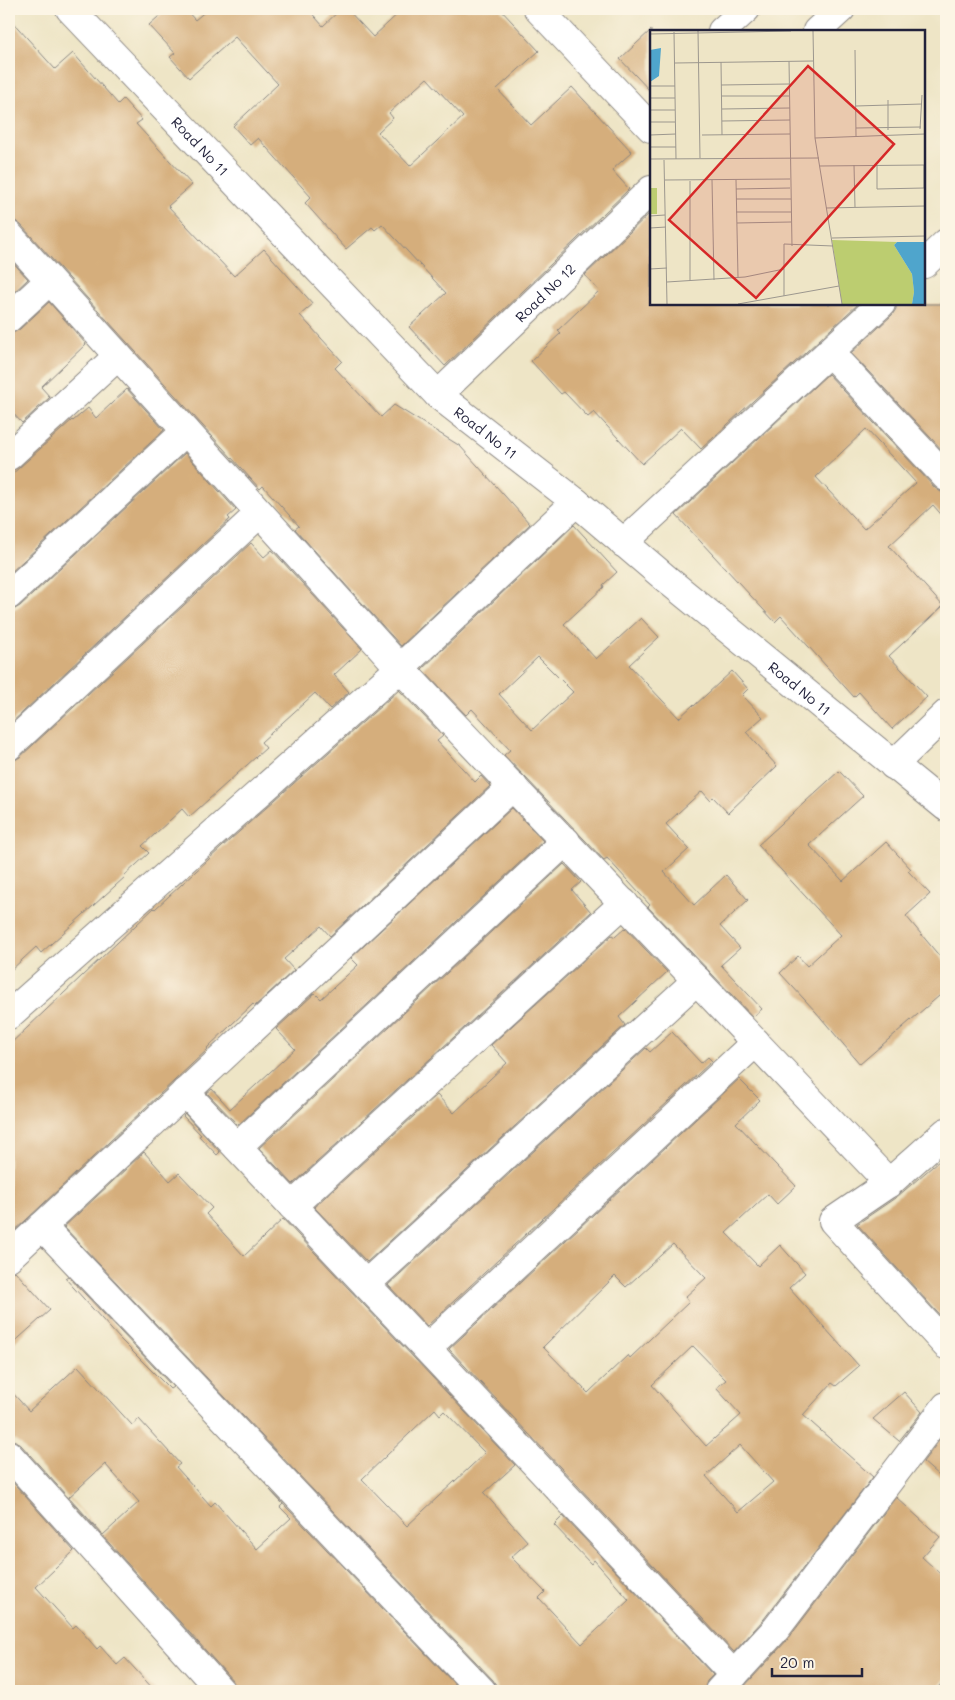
<svg xmlns="http://www.w3.org/2000/svg" width="955" height="1700" viewBox="0 0 955 1700" font-family="Mali,sans-serif">
<rect width="100%" height="100%" fill="#fcf5e5"/>
<filter id="ink" filterUnits="userSpaceOnUse"><feTurbulence type="fractalNoise" baseFrequency=".02" numOctaves="2"/><feDisplacementMap in="SourceGraphic" scale="10" xChannelSelector="R" yChannelSelector="G"/><feConvolveMatrix kernelMatrix="1 2 1 2 8 2 1 2 1" color-interpolation-filters="sRGB"/></filter>
<filter id="wash" filterUnits="userSpaceOnUse"><feTurbulence type="fractalNoise" baseFrequency=".0096" numOctaves="4" result="noise"/><feDisplacementMap in="SourceGraphic" scale="20" xChannelSelector="R" yChannelSelector="G"/><feGaussianBlur stdDeviation="1.12" result="paint"/><feColorMatrix in="noise" values="0 0 0 0 0 0 0 0 0 0 0 0 0 0 0 0 0 1.4 0 .05"/><feComposite in="paint" operator="in"/></filter>
<g filter="url(#wash)">
<rect width="100%" height="100%" fill="#eee5c6"/>
<g id="blocks">
<path fill="#d5ae7b" fill-rule="evenodd" d="M167 9H185L195 20 208 9H308L323 26 341 9H347L373 37 403 9H500L539 51 497 89 531 125 572 87 632 152 612 170 629 189 445 366 409 327 446 293 382 224 375 230 372 227 346 249 305 203 311 197 258 138 250 145 233 126 278 84 235 37 189 78 170 57 175 53 149 25ZM427 78 463 117 410 166 378 132 393 118 389 113Z
M9 18 55 69 73 53 118 104 123 99 142 120 136 124 192 185 168 206 234 276 264 249 313 304 300 315 342 361 335 368 381 417 394 405 460 446 530 524 401 646 295 529 299 526 263 486 260 489 21 225 14 220H9Z
M651 30V92L620 59Z
M651 212V304H858L701 449 681 428 642 464 594 412 588 417 564 392 561 394 531 361 561 333 558 330 599 291 585 275Z
M9 258 28 279 9 297Z
M49 302 86 344 41 387 50 397 22 423 9 409V333H13L20 329Z
M896 304H946V454L851 353 892 315 896 309Z
M828 374 935 488 941 492H946V520L933 505 889 546 943 606 889 656 927 697 892 729 859 692 854 697 781 616 775 622 676 515ZM866 429 916 483 864 529 816 477Z
M127 389 164 430 9 574V477L72 420 73 421 88 408 96 418Z
M185 453 236 510 228 517 230 519 9 725V610H13L20 606Z
M574 525 617 572 603 585 604 587 564 624 596 659 641 618 659 637 629 665 679 718 693 705 694 706 732 671 748 689 742 695 763 717 746 732 777 766 728 813 713 797 710 800 702 791 666 824 689 849 664 872 694 905 726 875 748 900 720 926 740 948 721 965 762 1009 753 1017 648 907 650 905 607 858 604 860 504 755 510 750 472 709 466 715 422 669ZM538 657 573 692 532 730 499 694Z
M251 543 264 557 272 550 362 649 334 675 349 692 330 709 315 693 261 742 266 748 189 817 182 809 142 846 149 853 124 876 125 877 41 953 36 947 9 972V761H13L20 757Z
M399 690 443 736 437 741 475 782 481 776 490 786 330 936 321 926 284 959 294 970 255 1006 253 1004 207 1048 208 1049 9 1236V1045L154 908 155 909 222 847Z
M839 771 863 796 809 845 843 881 886 842 911 869 908 871 930 894 906 916 946 964V990L860 1064 816 1012 780 973 798 956 807 966 841 935 758 845Z
M512 808 543 841 238 1125 207 1093 212 1089 230 1109 295 1049 276 1029 315 993 321 999 358 965 351 958Z
M564 864 581 882 572 890 591 912 293 1184 259 1148Z
M625 928 667 972 619 1017 625 1025 367 1262 314 1207 437 1095 454 1113 507 1063 491 1045 612 935 615 937Z
M672 1032 701 1063 708 1057 712 1061 427 1326 388 1285 646 1048 650 1052Z
M739 1079 760 1100 736 1123 796 1186 777 1204 768 1194 726 1233 758 1266 780 1245 805 1273 789 1288 859 1366 836 1386 832 1383 803 1415 873 1477 764 1619 734 1652 449 1349ZM673 1244 706 1278 685 1297 689 1302 630 1358 628 1355 588 1393 543 1347 615 1276 626 1287ZM693 1346 726 1380 716 1388 741 1415 706 1446 652 1385ZM740 1445 773 1482 738 1512 706 1476Z
M185 1114 220 1152 217 1155 199 1136 201 1135 183 1116Z
M144 1152 170 1181 179 1173 212 1208 206 1214 244 1256 283 1219 515 1465 484 1493 528 1542 511 1557 545 1592 539 1598 582 1644 629 1600 594 1560 591 1564 554 1525 563 1516 713 1675 707 1681 704 1691H497V1687L493 1680 64 1227ZM435 1409 440 1415 444 1411 485 1453 407 1526 362 1479Z
M946 1155V1322L857 1224 898 1196Z
M15 1271 50 1310 9 1347V1272Z
M68 1276 173 1387 170 1389 120 1339 65 1278Z
M78 1366 132 1425 139 1419 180 1464 176 1467 211 1506 215 1502 257 1549 291 1518 280 1507 283 1504 270 1490 461 1691H236L233 1681 21 1445 14 1440H9V1389L29 1411ZM105 1464 139 1502 103 1535 69 1497Z
M904 1392 922 1412 899 1441 873 1419Z
M941 1438 946 1442V1482L923 1462Z
M9 1478 74 1551 36 1587 73 1628 76 1625 97 1649 100 1646 117 1665 125 1658 155 1691H9Z
M896 1497 940 1537 922 1557 946 1579V1678L935 1691H740L788 1639Z"/>
</g>
</g>
<g filter="url(#ink)">
<use href="#blocks" fill-opacity="0" stroke="#888480" stroke-width="1"/>
<g fill="none" stroke-linecap="round" stroke-linejoin="round">
<defs>
<g id="minor">
<path id="s1" d="M70 9 438 395 576 502 670 582 946 807"/>
<path d="M538 9 651 128"/>
<path d="M722 31 746 9"/>
<path d="M817 31 841 9"/>
<path d="M9 235 400 668 889 1183"/>
<path d="M924 264 946 243"/>
<path d="M9 318 49 281"/>
<path d="M829 352 946 477"/>
<path id="s2" d="M438 395 651 190"/>
<path d="M9 456 118 356"/>
<path d="M623 543 881 304"/>
<path d="M9 595 186 431"/>
<path d="M9 746 260 513"/>
<path d="M893 765 946 714"/>
<path d="M9 1015 400 668 576 502"/>
<path d="M185 1092 734 1675"/>
<path d="M946 1132 889 1183 833 1221 946 1345"/>
<path d="M237 1147 566 841"/>
<path d="M292 1206 624 903"/>
<path d="M42 1226 482 1691"/>
<path d="M9 1257 513 786"/>
<path d="M366 1284 697 980"/>
<path d="M427 1348 756 1042"/>
<path d="M9 1455 221 1691"/>
<path d="M719 1691 776 1629 946 1406"/>
</g>
</defs>
<use href="#minor" stroke="#888480" stroke-width="30"/>
<use href="#minor" stroke="#fff" stroke-width="28"/>
</g>
</g>
<g text-anchor="middle" dominant-baseline="central" stroke-width="5" stroke-linejoin="round" paint-order="stroke">
<g font-size="14" fill="#22223b" stroke="#fcf5e5">
<text stroke="none"><textPath href="#s1" startOffset="189">Road No 11</textPath></text>
<text stroke="none"><textPath href="#s2" startOffset="148">Road No 12</textPath></text>
<text stroke="none"><textPath href="#s1" startOffset="594">Road No 11</textPath></text>
<text stroke="none"><textPath href="#s1" startOffset="999">Road No 11</textPath></text>
</g>
</g>
<g transform="translate(650 30)">
<rect width="275" height="275" fill="#eee5c6"/>
<path d="M0 158H7V184H0ZM182 210 247 212 244 215 262 244 264 262 262 274H192Z" fill="#bccd70"/>
<path d="M11 18 9 46 0 52V20ZM247 212H275V274H262L264 262 262 244 244 215Z" fill="#4fa5cc"/>
<path fill="none" stroke="#9c978e" stroke-width="1" d="M48 1 50 128M163 1 165 108 192 274M24 2 26 129M0 4 141 1M205 20 206 106M139 31 142 216M71 32 72 105M25 33 163 31M71 55 139 54M0 56H25M71 66H139M0 68H25M206 76 272 74M72 79 140 78M0 80H25M72 91 140 90M0 92H25M206 98 271 97M270 99 272 65M238 100V70M0 105 26 104M52 105 140 104M165 108 275 104M0 117H26M0 129 169 128M14 130 17 274M204 135 205 177M227 135V159L274 158V135M170 136 275 135M15 150 140 149M62 150 64 250M86 150 88 247M86 159 140 158M86 169H141M176 178 275 176M86 182H141M0 186 15 185M87 193 141 192M0 198 16 197M182 208 275 206M0 239 17 238M40 251V151M17 252 95 247 134 239M134 266V214L183 216M88 274 189 256"/>
<path fill="#d62828" fill-opacity="0.15" stroke="#d62828" stroke-width="2.5" d="M158 36 244 114 106 268 19 190Z"/>
<rect width="275" height="275" fill="none" stroke="#22223b" stroke-width="2.5"/>
</g>
<rect width="955" height="1700" fill="none" stroke="#fcf5e5" stroke-width="30"/>
<path d="M772 1668v8h90v-8" fill="none" stroke="#22223b" stroke-width="2.5"/>
<text x="780" y="1668" font-size="15" fill="#22223b" stroke="#fcf5e5" stroke-width="4" paint-order="stroke">20 m</text>
</svg>
